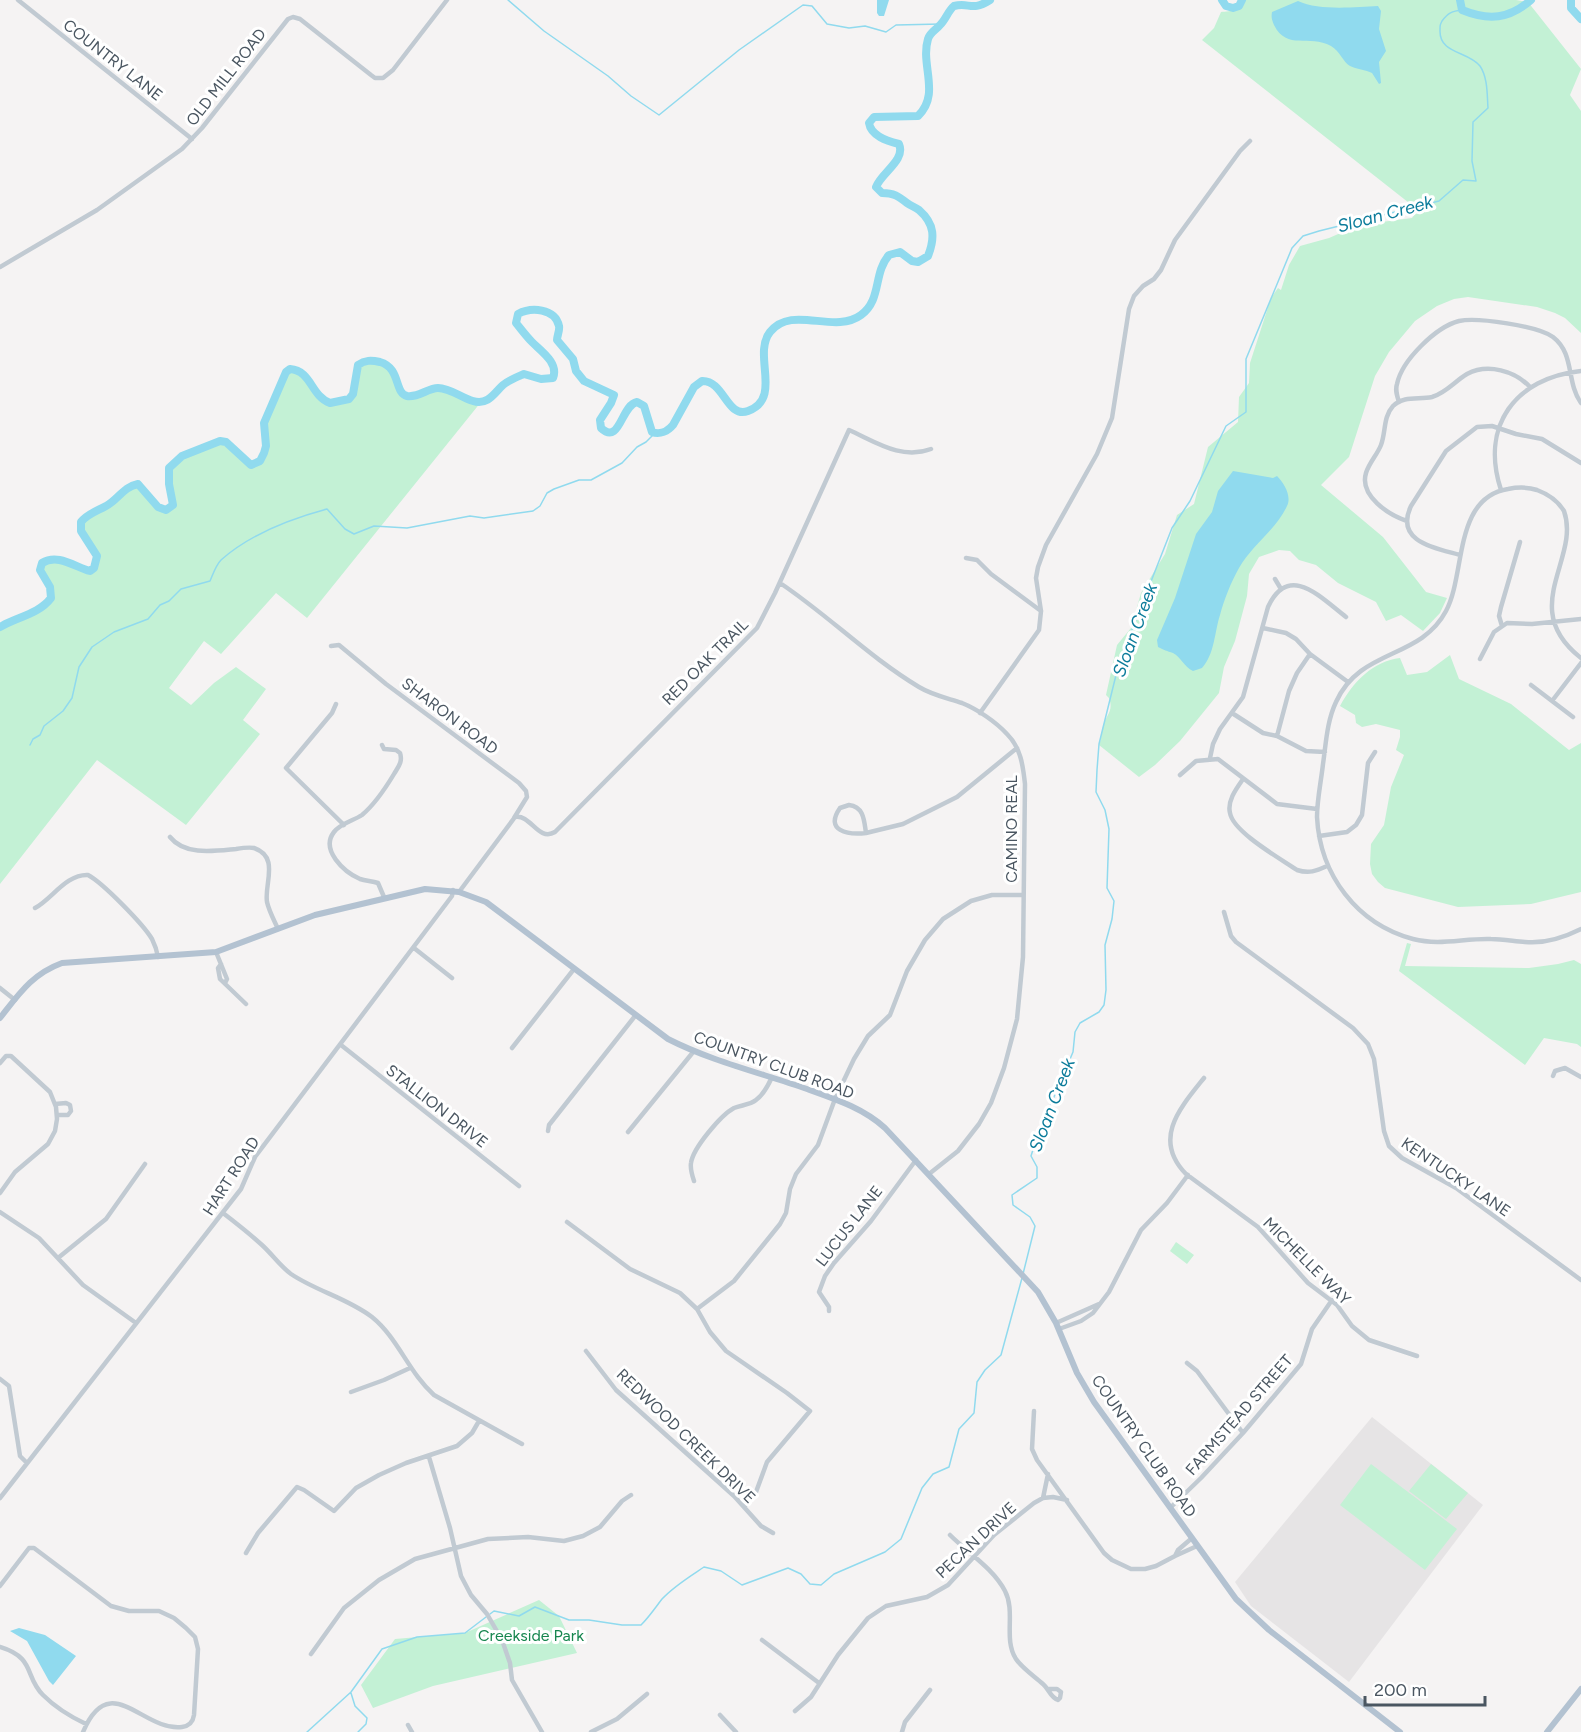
<svg xmlns="http://www.w3.org/2000/svg" width="1581" height="1732" viewBox="0 0 1581 1732" font-family="Figtree,sans-serif">
<rect width="100%" height="100%" fill="#f5f3f3"/>
<path fill="#e6e4e5" d="M1372 1417 1483 1505 1349 1682 1251 1606 1235 1582Z"/>
<path fill="#c3f1d5" d="M1245 0H1516L1528 2 1581 69 1570 95 1581 111V333L1565 318 1555 313 1537 307 1468 297 1454 299 1437 306 1415 321 1389 352 1375 376 1349 457 1321 485 1383 537 1426 592 1447 598 1440 613 1423 631 1401 615 1386 621 1376 602 1338 583 1316 565 1299 560 1290 551 1279 550 1259 557 1249 574 1247 596 1235 641 1224 667 1219 693 1180 741 1155 765 1139 777 1099 745C1102 738 1101 733 1103 726 1106 715 1114 711 1109 698L1106 695 1117 645 1131 628 1141 593 1165 554 1177 515 1194 504 1208 447 1238 422 1239 397 1249 383 1250 363 1271 298 1278 288 1281 290 1289 265 1300 246 1329 238 1359 225 1412 218 1418 210 1202 40 1214 28 1221 12C1231 11 1242 11 1245 0Z
M374 361C395 366 395 374 400 393 416 402 426 386 441 389 454 392 468 404 481 402L307 618 276 593 221 654 204 641 169 688 191 705 214 683 236 667 266 689 243 720 260 734 186 825 97 760 0 884V628C17 618 39 614 51 599 50 585 42 578 40 566 54 552 75 567 90 571L94 568 97 555C91 544 81 536 81 523 88 514 98 512 107 507 117 501 123 491 134 485 149 488 151 507 166 511L173 505 169 483 170 468 182 456 220 442 226 443 251 466 260 461 265 453 266 445 265 423 288 370 294 369C298 371 302 373 306 376 317 389 318 411 343 402 348 401 352 398 354 394 357 385 355 375 358 366L365 362Z
M1450 655 1459 679 1511 704 1569 750 1581 743V892L1531 904 1458 907 1385 888 1378 882 1372 874 1370 864 1371 844 1384 825 1391 787 1404 755 1396 750 1400 737V730L1376 724 1362 727 1356 723 1355 715 1340 706C1353 682 1373 661 1400 658L1407 675 1427 672Z
M1407 943 1411 944 1405 966 1529 968 1558 964 1574 960 1581 964V1047L1577 1044 1544 1038 1525 1065 1399 971Z
M1176 1242 1194 1255 1187 1264 1170 1251Z
M1371 1464 1457 1529 1425 1570 1340 1505Z
M1431 1464 1468 1493 1446 1519 1409 1491Z
M539 1600 559 1616 577 1653 433 1686 373 1708 361 1685 395 1639 465 1633Z"/>
<path fill="#90daee" d="M877 0H889L884 16H879L877 13Z
M1298 1C1319 11 1355 7 1378 6L1381 11 1379 29 1386 51 1379 62 1381 83 1379 84 1372 73C1366 70 1356 69 1350 66 1343 62 1340 51 1331 46 1309 34 1287 51 1274 25 1272 20 1271 18 1272 12Z
M1233 471 1273 478 1277 476C1284 483 1292 496 1287 506 1276 530 1252 545 1239 568 1231 582 1224 600 1220 615 1214 634 1215 653 1202 668L1193 671C1184 667 1181 657 1173 653 1167 651 1164 650 1158 647L1157 640 1175 598 1196 534 1212 512 1218 491Z
M19 1628 45 1635 76 1656 53 1685 49 1681 27 1641 10 1631Z"/>
<g fill="none" stroke-linecap="round" stroke-linejoin="round">
<path stroke="#90daee" stroke-width="1.5" d="M508 0 544 31 608 76 631 96 659 115 739 50 803 5 812 6 827 24 849 28 865 26 886 32 896 25 941 24
M30 745 33 739 40 735 44 726 63 711 72 698 79 667 92 647 114 632 148 619 160 605 169 601 181 589 210 581C213 574 216 565 221 560 250 534 290 519 327 509L345 529 354 534 374 526 407 528 470 516 484 518 533 511 540 506 547 493 554 489 579 480H591L622 463 637 447 646 442 654 434
M1023 1274 1035 1226 1030 1217 1013 1205 1012 1195 1037 1178V1167L1031 1156 1037 1137 1073 1052 1075 1032 1080 1023 1099 1012 1104 1005 1106 990 1105 945 1112 919 1114 901 1107 888 1109 829 1105 810 1096 792 1097 770 1099 744 1119 663 1172 528 1190 501 1226 426 1246 412V359L1292 248 1303 236 1319 231 1439 201 1463 180 1476 181 1472 161 1473 122 1488 108C1487 95 1488 78 1480 66 1468 51 1439 54 1440 30 1440 25 1440 25 1442 21 1448 13 1452 11 1462 10
M490 1614 494 1611 519 1616 535 1607 569 1620H589L622 1625H641C649 1617 655 1608 662 1599 674 1586 689 1577 704 1567L721 1571 742 1585 788 1568 801 1574 810 1584 821 1585 834 1574 885 1552 901 1539 922 1488 933 1474 949 1467 959 1429 974 1413 977 1382 985 1370 1001 1355 1022 1278
M351 1693 355 1706 367 1718 366 1724 358 1732
M307 1732 351 1692 382 1649 417 1637 465 1633 486 1617"/>
<path stroke="#90daee" stroke-width="8" d="M1222 0 1226 6 1233 8 1239 6 1242 0
M1460 0 1462 10C1489 21 1509 19 1531 0
M1571 0V8L1581 19
M0 627C17 617 39 614 51 598L50 587 40 570 42 563C58 553 75 567 90 571L94 568 97 556 81 531V522C87 514 97 511 106 506 118 500 123 487 138 484L158 507 166 510 173 505 169 484V468L182 456 220 441 226 442 251 465 260 461 264 453 266 446 264 423 286 372 290 369C312 371 310 395 330 403L349 399 353 394 358 365C365 360 371 360 380 362 401 368 394 393 407 396 418 398 428 388 438 388 450 388 462 398 473 401 488 406 495 392 503 385 509 380 517 377 524 374L541 379 553 378C559 363 541 351 532 342 526 336 521 329 516 323L518 314C531 307 555 308 559 326 560 330 557 336 557 340L573 359 576 371 584 381 614 395 611 403 600 420 601 428C620 446 621 405 637 402L644 406 652 432C660 435 668 431 673 425L694 387 702 381C724 380 727 419 748 411 783 398 752 355 770 332 792 304 834 335 861 315 882 300 873 273 889 255L900 252 912 261 918 262 928 256C935 238 935 224 919 210 915 207 911 206 907 203 898 196 894 193 882 193L876 187C881 173 906 160 899 144 887 141 871 136 869 123L874 117 918 116C941 94 920 65 928 39 930 32 936 30 940 25 946 19 948 11 954 6 970 2 971 12 990 0"/>
<path stroke="#c1cad2" stroke-width="4.5" d="M18 0 192 139
M0 267 97 210 182 149 202 128 288 19 293 17 300 19 371 75 375 78H383L393 70 447 0
M1399 402C1397 396 1395 390 1397 384 1402 360 1436 327 1459 321 1477 317 1538 326 1553 337 1575 354 1566 382 1581 403
M1501 490C1480 426 1515 378 1581 371
M1407 521C1389 515 1359 496 1366 473 1369 463 1377 455 1381 445 1386 432 1383 417 1393 406 1404 395 1419 400 1432 397 1446 393 1455 381 1467 374 1488 363 1515 371 1530 387
M1460 555C1436 548 1394 542 1411 506L1446 451 1477 427 1492 426 1516 434 1542 439 1581 463
M966 558 977 560 991 574 1041 611
M1275 579 1281 589
M780 583C828 615 869 657 919 687 932 695 947 698 962 703 977 709 996 722 1007 734 1021 748 1023 766 1025 784L1023 957 1017 1019 1004 1068 991 1103 979 1124 958 1151 929 1174
M1502 626 1499 616 1501 607 1520 542
M1263 628 1286 633 1296 639 1310 654 1348 682
M331 646 339 645 386 684 519 783 526 791 527 797 514 818
M1581 658C1517 608 1581 559 1564 511 1558 501 1548 494 1537 490 1528 487 1518 487 1508 489 1453 498 1466 574 1446 611 1420 660 1360 648 1336 702 1327 721 1326 743 1323 764 1321 782 1317 800 1317 817 1320 875 1357 924 1413 939 1440 946 1464 938 1491 939 1502 939 1513 941 1525 942 1545 944 1563 938 1581 929
M1480 659 1494 632 1507 623 1532 624 1581 619
M1531 685 1573 717
M1552 701 1581 663
M336 704 332 713 286 768 344 825
M980 713 1039 630 1041 611 1036 578 1038 567 1046 545 1097 454 1112 418 1129 309 1134 296 1143 286 1154 279 1161 270 1175 240 1240 151 1250 141
M1232 713 1263 733 1277 736 1306 751 1325 752
M1277 736 1289 691 1297 673 1310 654
M382 745 384 749 396 750 400 753C403 762 398 767 394 774 385 789 375 804 362 815 353 821 341 823 334 832 320 850 344 872 360 879 366 881 372 881 378 883L384 897
M1210 758 1213 744 1220 729 1243 697 1268 607C1289 562 1321 598 1346 617
M1180 775 1196 761 1218 759 1277 804 1317 809
M1243 779C1236 789 1227 801 1230 813 1233 832 1281 859 1297 870 1309 874 1316 871 1327 866
M849 805C864 807 864 820 866 833 848 835 824 831 840 808Z
M866 833 903 824 957 797 1017 748
M1319 836 1347 832 1356 825 1362 815 1368 763 1375 752
M170 837C185 856 215 851 236 849 242 848 249 847 254 848 280 857 264 884 267 902 269 911 274 920 278 929
M459 892 515 817C531 814 538 842 555 832L757 628 775 593 849 430C876 442 901 460 931 449
M35 908C52 899 66 874 88 875 103 883 143 924 152 939 155 945 157 951 158 957
M1224 912 1231 936 1236 942 1353 1028 1368 1044 1374 1059 1384 1131 1389 1146 1402 1158 1456 1188 1581 1280
M414 948 452 978
M216 952 227 979 225 983
M221 964 218 968 220 979 246 1004
M0 988 15 1000
M341 1045 519 1186
M512 1048 574 969
M0 1063 6 1056H11L50 1092 56 1107 57 1119 55 1131 48 1144 15 1172 0 1193
M1553 1076 1555 1071 1565 1068 1581 1077
M1204 1078C1180 1108 1152 1139 1186 1174L1258 1227 1308 1283 1337 1305 1352 1326 1369 1340 1417 1356
M55 1104 66 1103 70 1105 71 1111 68 1115H57
M548 1131 549 1125 635 1016
M628 1132 694 1051
M694 1181C692 1175 690 1169 691 1163 693 1148 721 1115 734 1108 741 1105 750 1105 756 1100 764 1094 768 1086 772 1077
M0 1212 39 1238 83 1285 136 1323
M223 1213C236 1223 250 1234 262 1245 272 1254 280 1266 291 1274 316 1291 347 1298 372 1317 398 1338 409 1373 434 1395L522 1444
M567 1222 630 1269 680 1293 697 1309 710 1332 726 1351 787 1393 810 1411 767 1462 756 1492 744 1507
M58 1258 106 1219 145 1164
M697 1309 734 1281 780 1224 786 1213 790 1189 796 1174 818 1145 835 1099 854 1059 868 1036 890 1015 907 971 925 940 943 919 971 901 992 895H1023
M829 1311V1307L819 1292 825 1276 834 1263 871 1221 916 1160
M1056 1323 1099 1304
M1059 1329 1081 1321 1093 1313 1109 1292 1141 1230 1167 1203 1188 1175
M586 1351 616 1390 734 1496 761 1526 773 1533
M1187 1363 1197 1371 1243 1433
M0 1379 9 1386 20 1456 27 1463
M351 1392 384 1380 410 1368
M1034 1411 1032 1449 1037 1460 1104 1553 1112 1560 1131 1569H1145L1156 1566 1175 1556
M429 1457 450 1528 461 1576 471 1595 487 1614 502 1640 510 1663 512 1680 542 1732
M0 1498 241 1189 255 1157 452 896 453 890
M1043 1498 1048 1474
M1170 1508 1201 1478 1243 1433 1301 1364 1312 1329 1332 1300
M950 1535C968 1553 993 1568 1005 1591 1016 1612 1003 1639 1016 1659 1022 1668 1034 1676 1043 1684 1049 1689 1050 1697 1058 1700L1060 1698 1061 1692 1057 1689H1048
M1192 1538 1178 1550 1175 1556 1197 1546
M246 1553 258 1533 297 1487 304 1490 334 1511 356 1488 379 1475 406 1463 457 1446 472 1433 479 1421
M0 1586 29 1548H34L111 1606 129 1611H159L174 1618 186 1628 195 1637 198 1649 194 1715C193 1722 189 1726 182 1727 143 1732 110 1668 83 1732
M762 1640 819 1683
M0 1647C36 1658 24 1676 43 1695 55 1707 71 1717 86 1724
M311 1654 344 1608 379 1580 415 1559 488 1539 528 1537 564 1541 583 1536 600 1527 622 1501 631 1495
M795 1711 811 1697 838 1655 868 1618 886 1606 927 1597 948 1585 994 1535 1034 1503 1043 1498 1053 1497 1067 1500
M720 1715 736 1732
M408 1725 412 1732
M591 1732 617 1719 647 1694
M902 1732 905 1722 930 1690"/>
<path stroke="#b3c2d1" stroke-width="6" d="M0 1018C19 994 32 974 62 963L216 952 315 915 425 889 459 892 486 902 668 1039C711 1061 761 1073 807 1089 835 1099 863 1108 885 1128L1038 1292 1056 1323 1077 1373 1094 1402 1236 1599 1269 1630 1400 1732
M1547 1732 1581 1689"/>
</g>
<g text-anchor="middle" dominant-baseline="central" stroke-width="6" stroke-linejoin="round" paint-order="stroke">
<g font-size="16" fill="#4a5661" stroke="#fff">
<text transform="translate(113 60) rotate(38)">COUNTRY LANE</text>
<text transform="translate(226 77) rotate(-52)">OLD MILL ROAD</text>
<text transform="translate(705 662) rotate(-45)">RED OAK TRAIL</text>
<text transform="translate(450 716) rotate(37)">SHARON ROAD</text>
<text transform="translate(1011 829) rotate(-90)">CAMINO REAL</text>
<text transform="translate(774 1065) rotate(20)">COUNTRY CLUB ROAD</text>
<text transform="translate(437 1106) rotate(38)">STALLION DRIVE</text>
<text transform="translate(231 1176) rotate(-57)">HART ROAD</text>
<text transform="translate(1456 1177) rotate(34)">KENTUCKY LANE</text>
<text transform="translate(849 1226) rotate(-52)">LUCUS LANE</text>
<text transform="translate(1307 1261) rotate(45)">MICHELLE WAY</text>
<text transform="translate(1239 1415) rotate(-49)">FARMSTEAD STREET</text>
<text transform="translate(686 1436) rotate(44)">REDWOOD CREEK DRIVE</text>
<text transform="translate(1144 1446) rotate(55)">COUNTRY CLUB ROAD</text>
<text transform="translate(976 1540) rotate(-43)">PECAN DRIVE</text>
</g>
<g font-size="16" fill="#17864f" stroke="#fff">
<text x="531" y="1635">Creekside Park</text>
</g>
<g font-size="18" font-style="italic" fill="#0c7c9b" stroke="#fff">
<text transform="translate(1385 214) rotate(-15)">Sloan Creek</text>
<text transform="translate(1135 630) rotate(-70)">Sloan Creek</text>
<text transform="translate(1052 1105) rotate(-69)">Sloan Creek</text>
</g>
</g>
<path d="M1365 1696v9h120v-9" fill="none" stroke="#4a5661" stroke-width="3"/>
<text x="1374" y="1696" font-size="18" fill="#4a5661" stroke="#ffffff" stroke-width="4.5" paint-order="stroke">200 m</text>
</svg>
